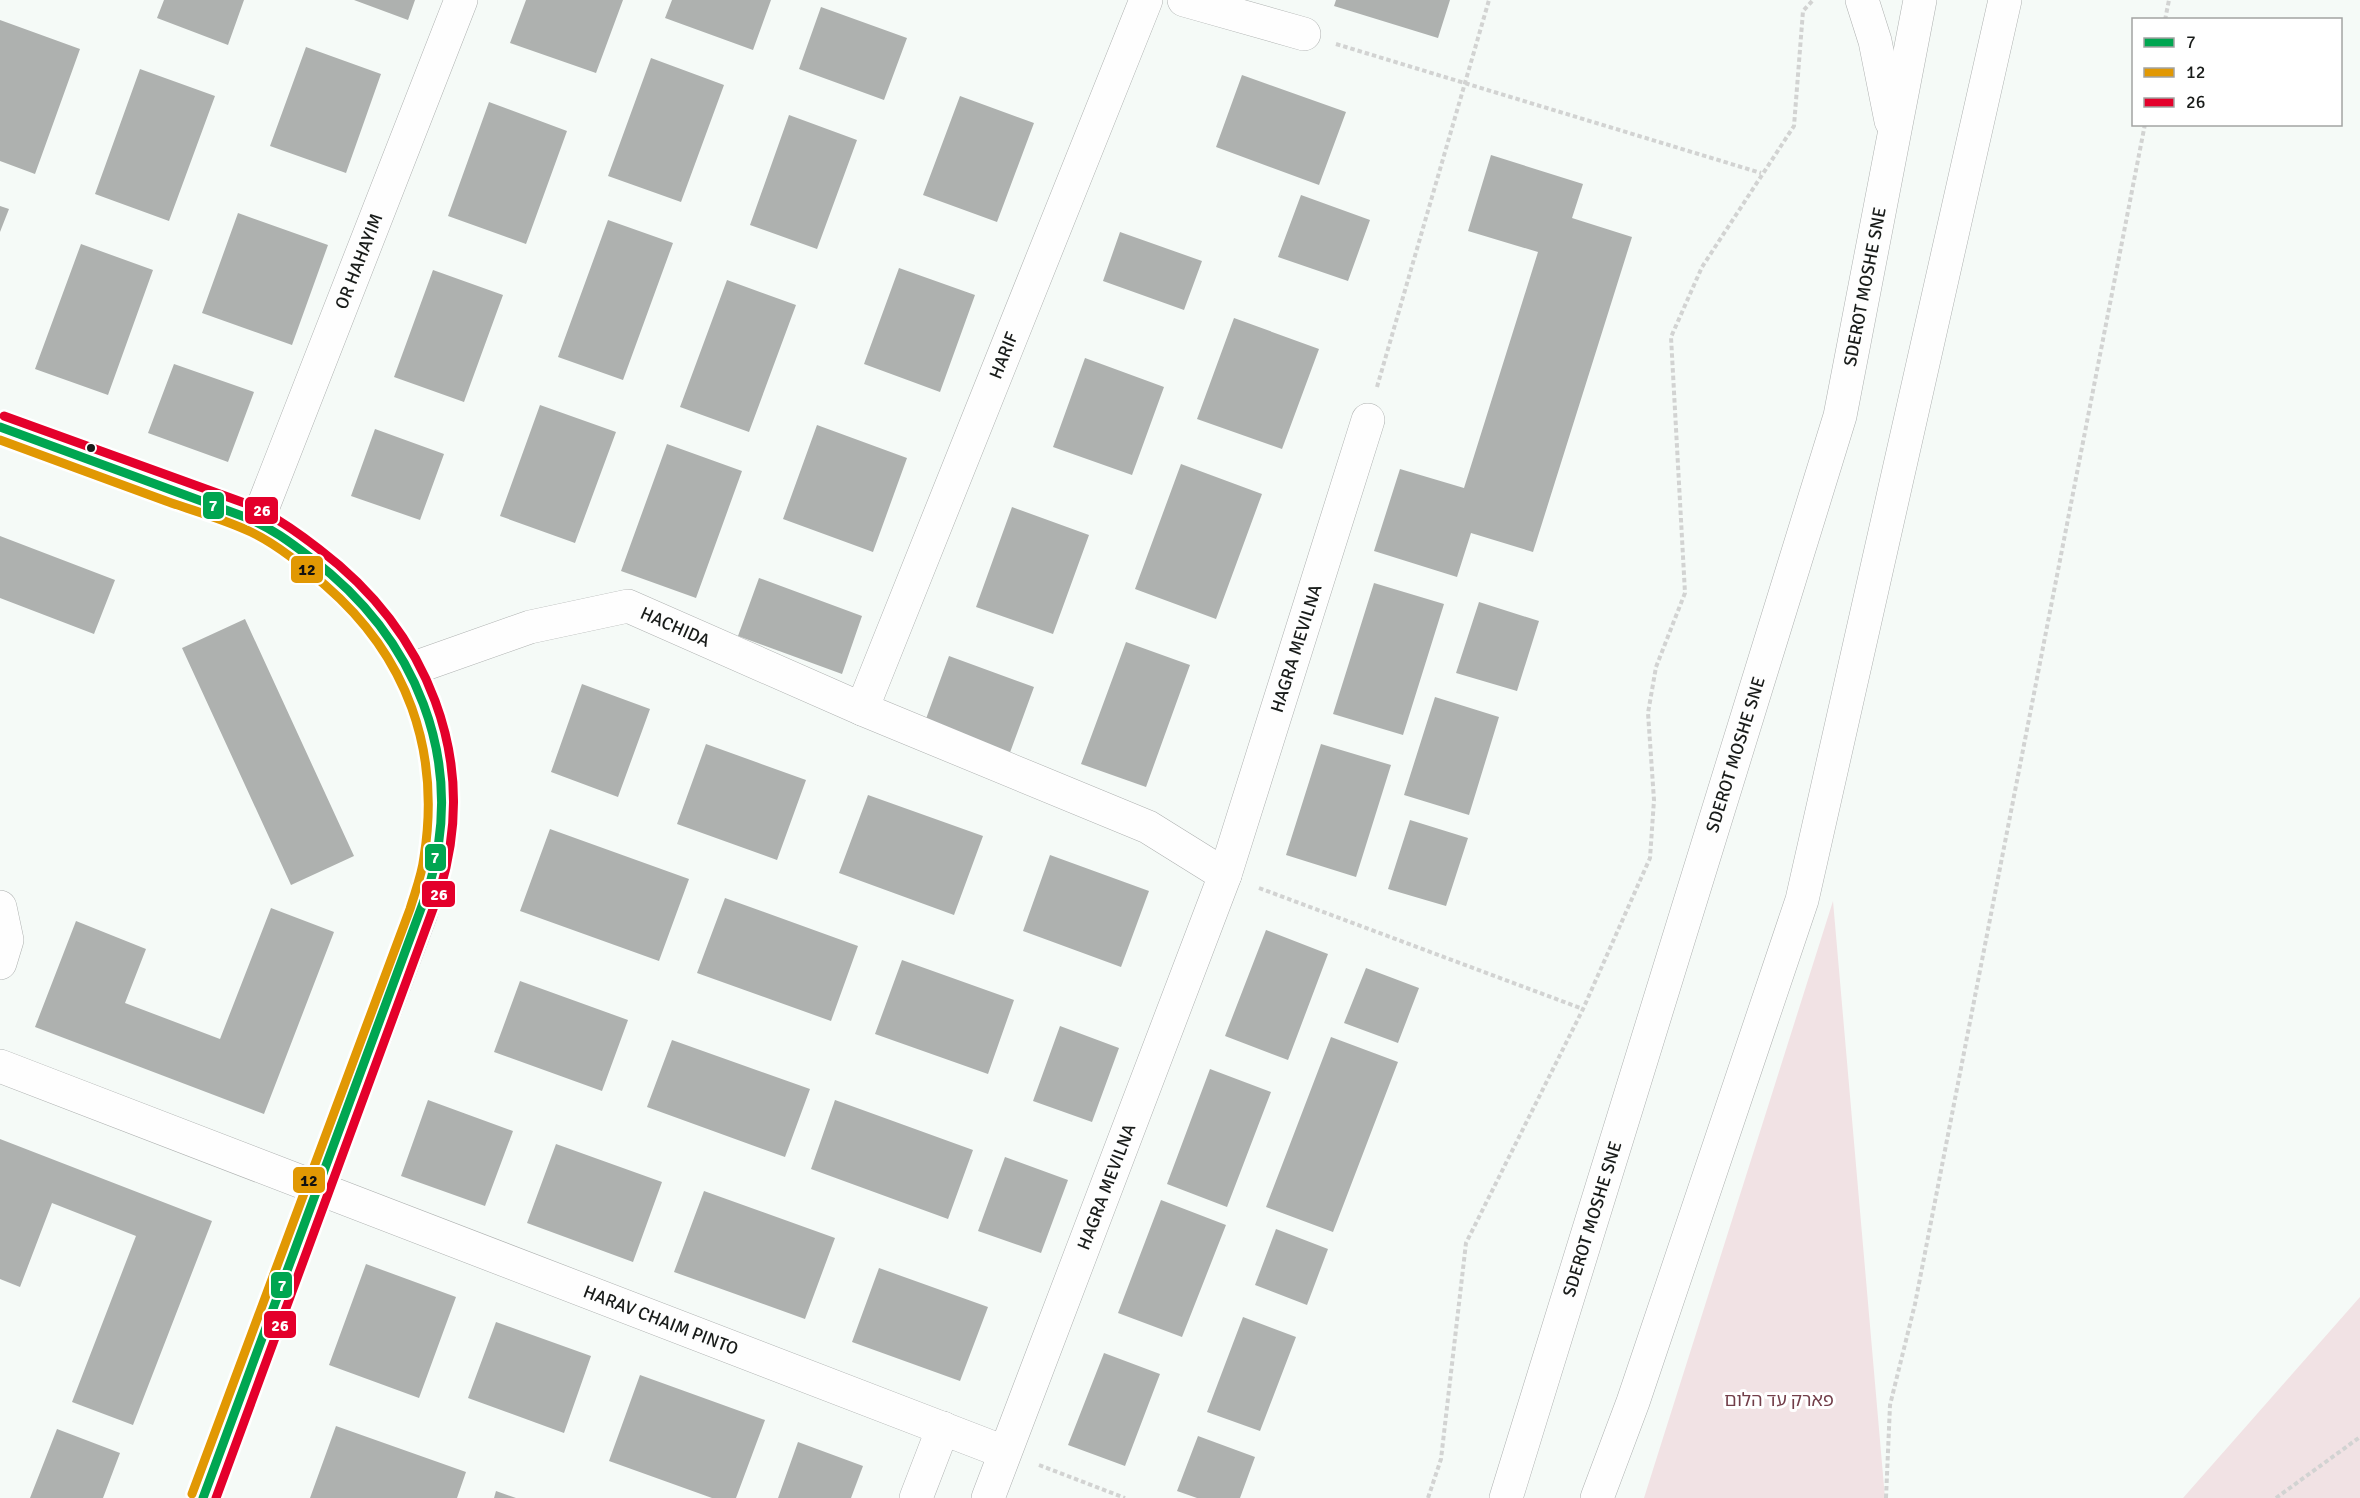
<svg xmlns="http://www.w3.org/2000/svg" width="2360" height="1498" viewBox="0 0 2360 1498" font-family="Signika,'Noto Sans Hebrew',sans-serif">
<rect width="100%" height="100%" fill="#f5faf7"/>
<path fill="#f1e2e4" d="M1833 901 1885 1498H1644Z
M2360 1297V1498H2183Z"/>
<path fill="#aeb1af" d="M164 0H244L228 45 157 18Z
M354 0H415L408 20Z
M526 0H623L596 73 510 43Z
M672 0H771L753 50 665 18Z
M1336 0H1450L1438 38 1334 6Z
M821 7 907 38 884 100 799 69Z
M0 20 80 49 35 174 0 161Z
M306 47 381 74 346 173 270 146Z
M651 58 724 85 681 202 608 176Z
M140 69 215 96 169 221 95 194Z
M1242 75 1346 112 1319 185 1216 147Z
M960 96 1034 123 997 222 923 195Z
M489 102 567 131 526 244 448 216Z
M789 115 857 140 817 249 750 225Z
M1491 155 1583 184 1572 218 1632 237 1533 552 1471 533 1457 577 1374 551 1400 469 1464 488 1538 252 1468 231Z
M1301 195 1370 220 1348 281 1278 257Z
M0 206 9 209 0 232Z
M238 213 328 245 292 345 202 313Z
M608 220 673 243 623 380 558 357Z
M1120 232 1202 261 1184 310 1103 281Z
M81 244 153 270 108 395 35 369Z
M899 268 975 295 940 392 864 364Z
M433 270 503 295 464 402 394 377Z
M727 280 796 305 749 432 680 407Z
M1234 318 1319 349 1282 449 1197 419Z
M1085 358 1164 387 1132 475 1053 447Z
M174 364 254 392 228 462 148 433Z
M540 405 616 432 575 543 500 516Z
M817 425 907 458 873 552 783 519Z
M375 429 444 454 420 520 351 496Z
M667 444 742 471 696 598 621 571Z
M1181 464 1262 494 1216 619 1135 589Z
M1012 507 1089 535 1053 634 976 607Z
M0 536 115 580 94 634 0 598Z
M759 578 862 616 842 674 738 636Z
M1374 583 1444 604 1403 735 1333 714Z
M1479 602 1539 621 1517 691 1456 673Z
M245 619 354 856 291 885 182 648Z
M1126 642 1190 665 1146 787 1081 764Z
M949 656 1034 687 1008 758 923 727Z
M582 684 650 709 618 797 551 772Z
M1435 697 1499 717 1469 815 1404 795Z
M706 744 806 780 777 860 677 824Z
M1321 744 1391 765 1356 877 1286 855Z
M868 795 983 836 954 915 839 873Z
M1410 820 1468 838 1446 906 1388 889Z
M550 829 689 879 659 961 520 911Z
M1050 855 1149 891 1121 967 1023 931Z
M725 898 858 946 831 1021 697 973Z
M271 908 334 932 264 1114 35 1027 76 921 146 949 125 1003 220 1039Z
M1266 930 1328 954 1288 1060 1225 1036Z
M902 960 1014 1000 988 1074 875 1034Z
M1366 968 1419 988 1398 1043 1344 1023Z
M520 981 628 1020 602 1091 494 1052Z
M1060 1026 1119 1048 1092 1122 1033 1101Z
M1331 1037 1398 1062 1333 1232 1266 1207Z
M672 1040 810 1089 785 1157 647 1107Z
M1210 1069 1271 1092 1227 1207 1167 1184Z
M428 1100 513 1131 485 1206 401 1176Z
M835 1100 973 1150 948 1219 811 1169Z
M0 1139 212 1221 133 1425 72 1402 136 1236 52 1203 20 1287 0 1279Z
M556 1144 662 1182 633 1262 527 1223Z
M1005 1157 1068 1180 1041 1253 978 1231Z
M704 1191 835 1238 805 1319 674 1272Z
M1161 1200 1226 1225 1182 1337 1118 1313Z
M1276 1229 1328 1249 1307 1305 1255 1285Z
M366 1264 456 1297 419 1398 329 1365Z
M879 1268 988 1307 960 1381 852 1342Z
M1243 1317 1296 1337 1260 1431 1207 1412Z
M496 1322 591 1356 564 1433 468 1398Z
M1104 1353 1160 1374 1125 1466 1068 1445Z
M640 1375 765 1420 736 1498H712L609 1461Z
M336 1426 466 1472 457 1498H310Z
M57 1429 120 1453 103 1498H30Z
M1198 1436 1255 1457 1240 1498H1197L1177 1491Z
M798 1442 863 1466 851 1498H778Z
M496 1491 516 1498H494Z"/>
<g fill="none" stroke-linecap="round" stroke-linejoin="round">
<defs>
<g id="minor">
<path d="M1184 0 1304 34"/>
<path d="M0 427C57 448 114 469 171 490 199 500 228 509 256 521 278 532 300 550 320 565 412 635 459 745 436 861 432 878 426 896 421 913L203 1498"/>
<path id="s1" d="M257 522 461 0"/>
<path id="s2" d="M411 669 530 627 628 606 862 709 1148 827 1225 875"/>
<path id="s3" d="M862 709 1146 0"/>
<path d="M0 907 7 940 0 963"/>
<path id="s4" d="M0 1066 1004 1452"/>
<path d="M916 1498 943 1428"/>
<path id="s5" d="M988 1498 1225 875 1368 420"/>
</g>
<g id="major">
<path d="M1862 0 1875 41 1891 121"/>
<path id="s6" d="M1506 1498 1840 416 1920 0"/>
<path d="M1597 1498 1633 1402 1802 900 2005 0"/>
</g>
</defs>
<use href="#minor" stroke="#aeb1b0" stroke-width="34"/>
<use href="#major" stroke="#aeb1b0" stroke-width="34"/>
<path stroke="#d2d3d2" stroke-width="4" stroke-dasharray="4.5 3" stroke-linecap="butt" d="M2165 20 2169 0
M1336 44 1761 173
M1377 387 1489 0
M1259 888 1583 1009
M1039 1465 1125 1498
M1428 1498 1441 1459 1466 1243 1583 1009 1650 858 1654 800 1648 713 1656 667 1685 593 1671 337 1702 267 1794 126 1803 11 1813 0
M1886 1498 1890 1405 1915 1304 2145 124
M2276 1498 2360 1437"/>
<use href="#minor" stroke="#fefefe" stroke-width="33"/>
<use href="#major" stroke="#fefefe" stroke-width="33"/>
<defs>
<path id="bus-1" d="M0 427 245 517C270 527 290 542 311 558 415 637 467 758 429 887L203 1498"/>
<path id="bus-2" d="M0 440C55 460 111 481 166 501 194 511 224 519 251 532 278 545 303 566 325 585 407 656 441 750 424 857 422 875 415 892 410 909L192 1494"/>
<path id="bus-3" d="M4 416 250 505C275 516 297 532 319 549 427 631 480 758 440 890L216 1498"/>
</defs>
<use href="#bus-1" stroke="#fff" stroke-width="14"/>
<use href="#bus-2" stroke="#fff" stroke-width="14"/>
<use href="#bus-3" stroke="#fff" stroke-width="14"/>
<use href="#bus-1" stroke="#00a651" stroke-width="9"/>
<use href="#bus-2" stroke="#e19803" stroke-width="9"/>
<use href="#bus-3" stroke="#e4002b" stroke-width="9"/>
</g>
<circle fill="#191c1a" stroke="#fff" stroke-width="2" cx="91" cy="448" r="5"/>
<g text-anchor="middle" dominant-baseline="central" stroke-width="6" stroke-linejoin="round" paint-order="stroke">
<g font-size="18" fill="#191c1a" stroke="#fff">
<text stroke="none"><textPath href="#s1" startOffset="280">OR HAHAYIM</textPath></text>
<text stroke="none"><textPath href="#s6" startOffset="1264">SDEROT MOSHE SNE</textPath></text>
<text stroke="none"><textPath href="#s3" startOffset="381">HARIF</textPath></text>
<text stroke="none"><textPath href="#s2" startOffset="278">HACHIDA</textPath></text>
<text stroke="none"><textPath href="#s5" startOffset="904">HAGRA MEVILNA</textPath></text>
<text stroke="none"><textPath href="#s6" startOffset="778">SDEROT MOSHE SNE</textPath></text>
<text stroke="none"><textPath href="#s5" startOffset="333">HAGRA MEVILNA</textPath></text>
<text stroke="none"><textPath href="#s6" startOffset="292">SDEROT MOSHE SNE</textPath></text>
<text stroke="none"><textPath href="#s4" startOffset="708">HARAV CHAIM PINTO</textPath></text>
</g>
<g font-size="18" fill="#723e49" stroke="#fff">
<text x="1779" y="1400">פארק עד הלום</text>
</g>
</g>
<g stroke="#fff" stroke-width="2">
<rect x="202" y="491" width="23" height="29" rx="6" fill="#00a651"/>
<rect x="244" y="496" width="35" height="29" rx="6" fill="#e4002b"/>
<rect x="290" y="555" width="34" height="29" rx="6" fill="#e19803"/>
<rect x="424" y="843" width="23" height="29" rx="6" fill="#00a651"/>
<rect x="421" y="880" width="35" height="28" rx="6" fill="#e4002b"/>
<rect x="292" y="1166" width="34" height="28" rx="6" fill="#e19803"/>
<rect x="270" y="1271" width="23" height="28" rx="6" fill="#00a651"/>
<rect x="263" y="1310" width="34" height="29" rx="6" fill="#e4002b"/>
</g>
<g font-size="16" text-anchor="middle" font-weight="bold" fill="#fff">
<text x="213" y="511">7</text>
<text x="262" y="516">26</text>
<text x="435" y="863">7</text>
<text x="439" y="900">26</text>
<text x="282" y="1291">7</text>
<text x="280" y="1331">26</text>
</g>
<g font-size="16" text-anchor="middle" font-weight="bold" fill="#111">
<text x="307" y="575">12</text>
<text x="309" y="1186">12</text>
</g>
<rect x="2132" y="18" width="210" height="108" fill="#ffffff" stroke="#a3a4a3" stroke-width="1.5"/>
<rect x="2144" y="38" width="30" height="9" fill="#00a651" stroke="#a3a4a3" stroke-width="1.5"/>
<text x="2186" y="48" font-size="18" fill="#191c1a">7</text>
<rect x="2144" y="68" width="30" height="9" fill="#e19803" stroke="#a3a4a3" stroke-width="1.5"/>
<text x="2186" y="78" font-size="18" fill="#191c1a">12</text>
<rect x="2144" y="98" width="30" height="9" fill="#e4002b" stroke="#a3a4a3" stroke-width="1.5"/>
<text x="2186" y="108" font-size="18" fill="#191c1a">26</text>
</svg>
